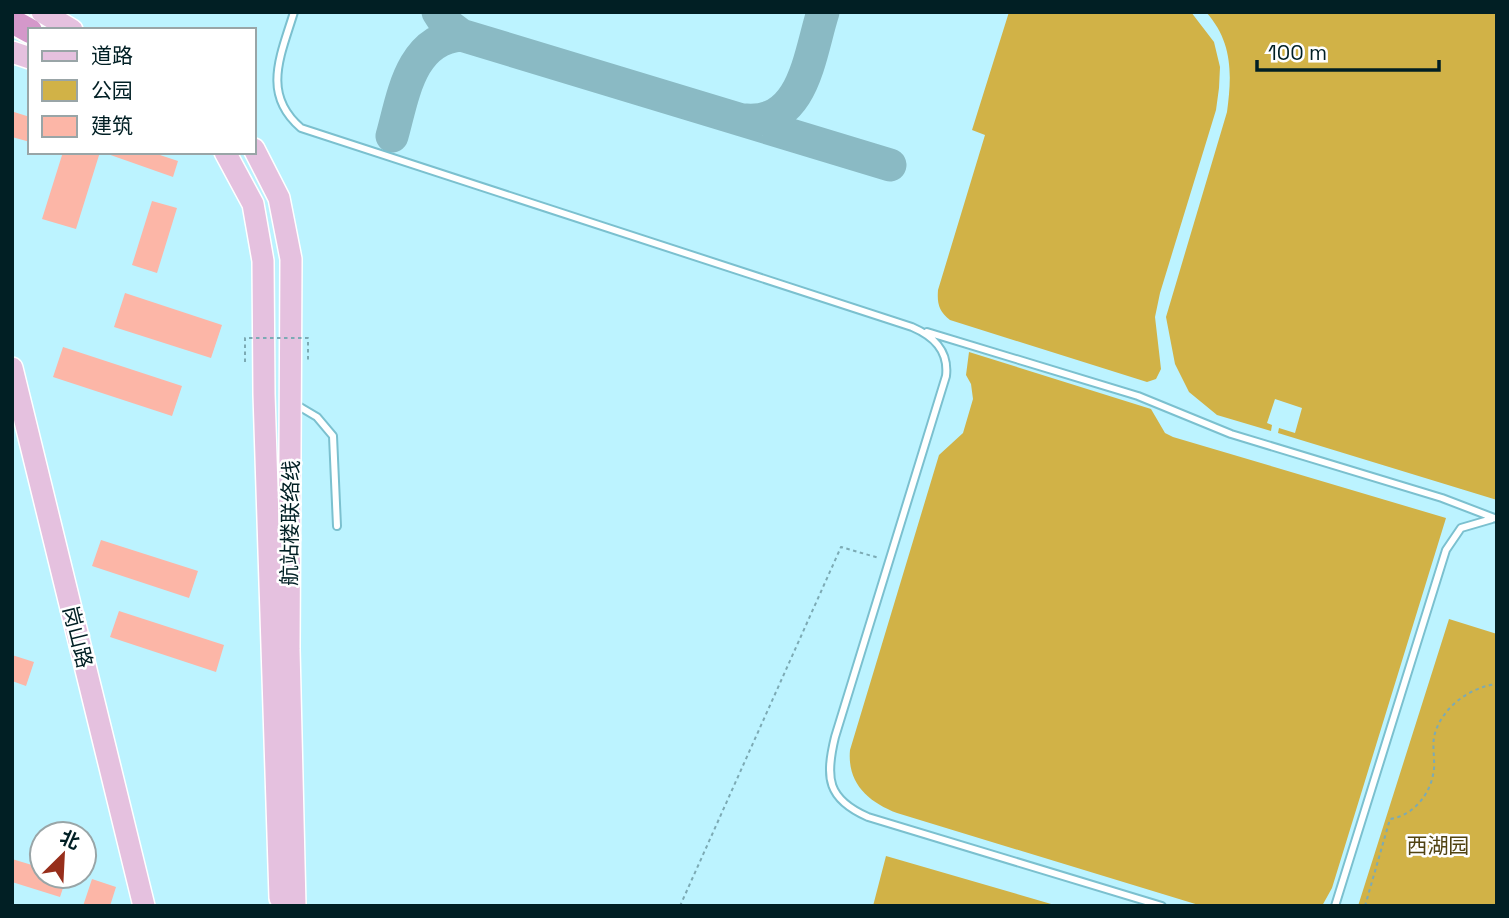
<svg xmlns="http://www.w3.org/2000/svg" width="1509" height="918" viewBox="0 0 1509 918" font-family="'Space Grotesk','Noto Sans SC',sans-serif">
<rect width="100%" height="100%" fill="#bcf3ff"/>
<path fill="#d1b247" d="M1009 12H1191L1214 42 1220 67 1219 88 1216 110 1160 293 1155 317 1161 369 1156 379 1147 382 950 320C939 311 937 304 938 290L985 135 972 130Z
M1206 12H1497V500L1278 433 1279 428 1295 433 1302 408 1275 399 1267 423 1272 425 1271 431 1217 415 1189 392 1175 364 1166 317 1227 112C1232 75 1233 42 1206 12Z
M969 352 1151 409 1165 433 1173 437 1446 518 1332 888 1322 906H1202L897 813C868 802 847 783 850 750L939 455 963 433 973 399 971 384 966 375Z
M1449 619 1497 634V906H1358Z
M886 856 1058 906H873Z"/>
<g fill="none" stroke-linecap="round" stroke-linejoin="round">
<path stroke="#8abac4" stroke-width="33" d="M438 12 445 23 461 35 890 165
M746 120C804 124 809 56 823 12
M392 136C403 97 410 39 461 35"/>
</g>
<path fill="#fcb6a7" d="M14 112 30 117V142L12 137Z
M63 152H100L76 229 42 219Z
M102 152H151L178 161 173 177Z
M152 201 177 208 157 273 132 265Z
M125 293 222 325 211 358 114 327Z
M63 347 182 386 172 416 53 377Z
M101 540 198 571 189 598 92 566Z
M119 611 224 645 216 672 110 637Z
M12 655 34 662 26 686 12 681Z
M12 859 42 868V876H67L60 897 12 882Z
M92 879 116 887 110 906H83Z"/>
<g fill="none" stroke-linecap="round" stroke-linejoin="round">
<defs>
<path id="service" d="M294 12C281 55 261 94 301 128L912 327C933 336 949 350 946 376L835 737C825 778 827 799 868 817L1162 906
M927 332 1138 396 1231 434 1442 498 1497 519
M295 404 317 417 333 436 337 526
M1335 906 1446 550 1461 528 1492 519"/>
<path id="primary" d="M42 12 72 30
M12 52 30 58
M254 149 279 198 291 259 289 649 295 906
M225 152 253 204 263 261 264 394 280 898
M12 368 144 906"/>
<path id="motorway" d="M12 21 30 31"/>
</defs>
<use href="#service" stroke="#7bc0cf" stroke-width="10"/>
<use href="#primary" stroke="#fff" stroke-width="24"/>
<use href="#motorway" stroke="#fff" stroke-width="28"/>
<path stroke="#7caab4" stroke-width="2" stroke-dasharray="3.5 3.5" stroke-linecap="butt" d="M680 906 841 547 879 558
M1365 906 1390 819C1412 816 1429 796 1433 775 1436 763 1432 750 1434 737 1440 709 1469 687 1497 684"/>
<use href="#service" stroke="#fff" stroke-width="6"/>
<use href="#primary" stroke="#e5c1df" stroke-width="21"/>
<use href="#motorway" stroke="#d498ca" stroke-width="24"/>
<path stroke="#7caab4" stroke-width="2" stroke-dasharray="3.5 3.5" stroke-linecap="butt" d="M245 362V338H308V362"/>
</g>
<g text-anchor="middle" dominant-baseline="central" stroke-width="5" stroke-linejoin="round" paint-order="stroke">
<g font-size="21" fill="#011f24" stroke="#fff">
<text transform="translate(290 523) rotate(-89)">航站楼联络线</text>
<text transform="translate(78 637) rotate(76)">岗山路</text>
</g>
<g font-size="21" fill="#514312" stroke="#fff">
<text x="1438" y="845">西湖园</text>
</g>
</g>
<rect width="1509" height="918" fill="none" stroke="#011f24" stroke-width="28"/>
<rect x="28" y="28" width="228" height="126" fill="#ffffff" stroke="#99a5a7" stroke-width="2"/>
<rect x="42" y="51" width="35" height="10" fill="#e5c1df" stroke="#99a5a7" stroke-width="2"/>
<text x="91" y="63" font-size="21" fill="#011f24">道路</text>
<rect x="42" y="80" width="35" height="21" fill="#d1b247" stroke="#99a5a7" stroke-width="2"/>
<text x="91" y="98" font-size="21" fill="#011f24">公园</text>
<rect x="42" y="116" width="35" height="21" fill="#fcb6a7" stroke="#99a5a7" stroke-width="2"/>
<text x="91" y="133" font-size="21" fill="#011f24">建筑</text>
<g transform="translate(63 855) rotate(24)"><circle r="33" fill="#ffffff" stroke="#99a5a7" stroke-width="2"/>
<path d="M0-5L12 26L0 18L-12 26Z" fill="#972e1b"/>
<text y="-10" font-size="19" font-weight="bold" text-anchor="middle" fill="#011f24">北</text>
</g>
<path d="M1257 60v10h182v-10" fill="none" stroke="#011f24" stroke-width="3.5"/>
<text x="1268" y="60" font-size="21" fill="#011f24" stroke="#ffffff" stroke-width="5" paint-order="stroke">100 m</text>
</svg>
